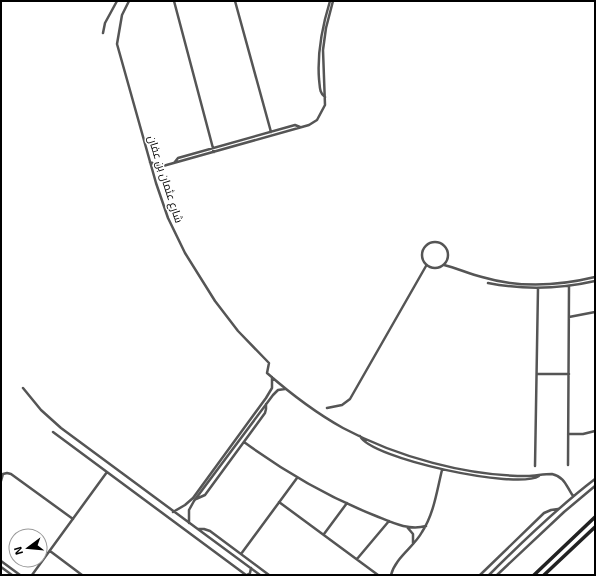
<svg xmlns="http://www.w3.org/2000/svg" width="596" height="576" viewBox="0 0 596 576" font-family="'Exo 2',Cairo,sans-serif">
<rect width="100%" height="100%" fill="#fff"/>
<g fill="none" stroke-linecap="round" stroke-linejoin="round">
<path stroke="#555" stroke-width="2.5" d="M129 1 122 15 117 44 156 183 168 218 185 253 215 301 238 331 269 363 267 373C291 394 316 413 343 428 397 457 467 476 527 476 535 476 543 474 552 474 565 477 566 486 573 496
M174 1 214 152
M235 1 271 132
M103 33 105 23 117 1
M325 97C319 93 320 86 319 79 317 52 322 27 330 1
M150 162 159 166H163L309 125 317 120 325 105 323 50 326 28 333 1
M174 163 178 158 295 125 300 127
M422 255a13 13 0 1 1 26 0a13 13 0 1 1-26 0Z
M444 265C457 268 469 274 482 277 519 288 558 286 595 277
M488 283C524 290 560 289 595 281
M569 317 595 312
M537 374H569
M23 388 41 410 61 428 260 575
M327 408 342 405 350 399 426 266
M53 432 246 575
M568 434H583L595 431
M360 436C371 459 517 490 539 476
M244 442C285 472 328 497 376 516 391 522 408 531 426 526
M568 465 569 286
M535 466 538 288
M1 481 3 474 7 473 11 474 73 519
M196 499 205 495 265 413 266 409V404
M279 502 378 575
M173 512 185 505 193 498 266 398 272 388V377
M189 523V510L194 501 273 395 278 390 285 389
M407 527 413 534V544
M198 529H204L210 531 269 575
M324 534 347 503
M50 551 82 575
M241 554 297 478
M357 559 389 521
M1 561 20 575
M1 567 12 575
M32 575 107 472
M247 575 250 573 251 568
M391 575C395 558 414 547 422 532 434 514 437 490 442 470
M480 575 544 513 551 510 558 509
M489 575C523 541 557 508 595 479
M497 575 564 512 595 486"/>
<path stroke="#222" stroke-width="3.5" d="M534 575 595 517
M544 575 595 527"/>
</g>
<g text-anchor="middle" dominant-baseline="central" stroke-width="3" stroke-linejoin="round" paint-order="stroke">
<g font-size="11" fill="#000" stroke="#fff">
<text transform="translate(166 179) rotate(72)">شارع عثمان بن عفان</text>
</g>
</g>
<rect width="596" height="576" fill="none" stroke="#000000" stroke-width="4"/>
<g transform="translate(28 548) rotate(254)"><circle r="19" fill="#ffffff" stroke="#999999"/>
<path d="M0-3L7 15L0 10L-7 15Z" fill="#000000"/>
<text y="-6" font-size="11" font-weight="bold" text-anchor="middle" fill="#000000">N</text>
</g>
</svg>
